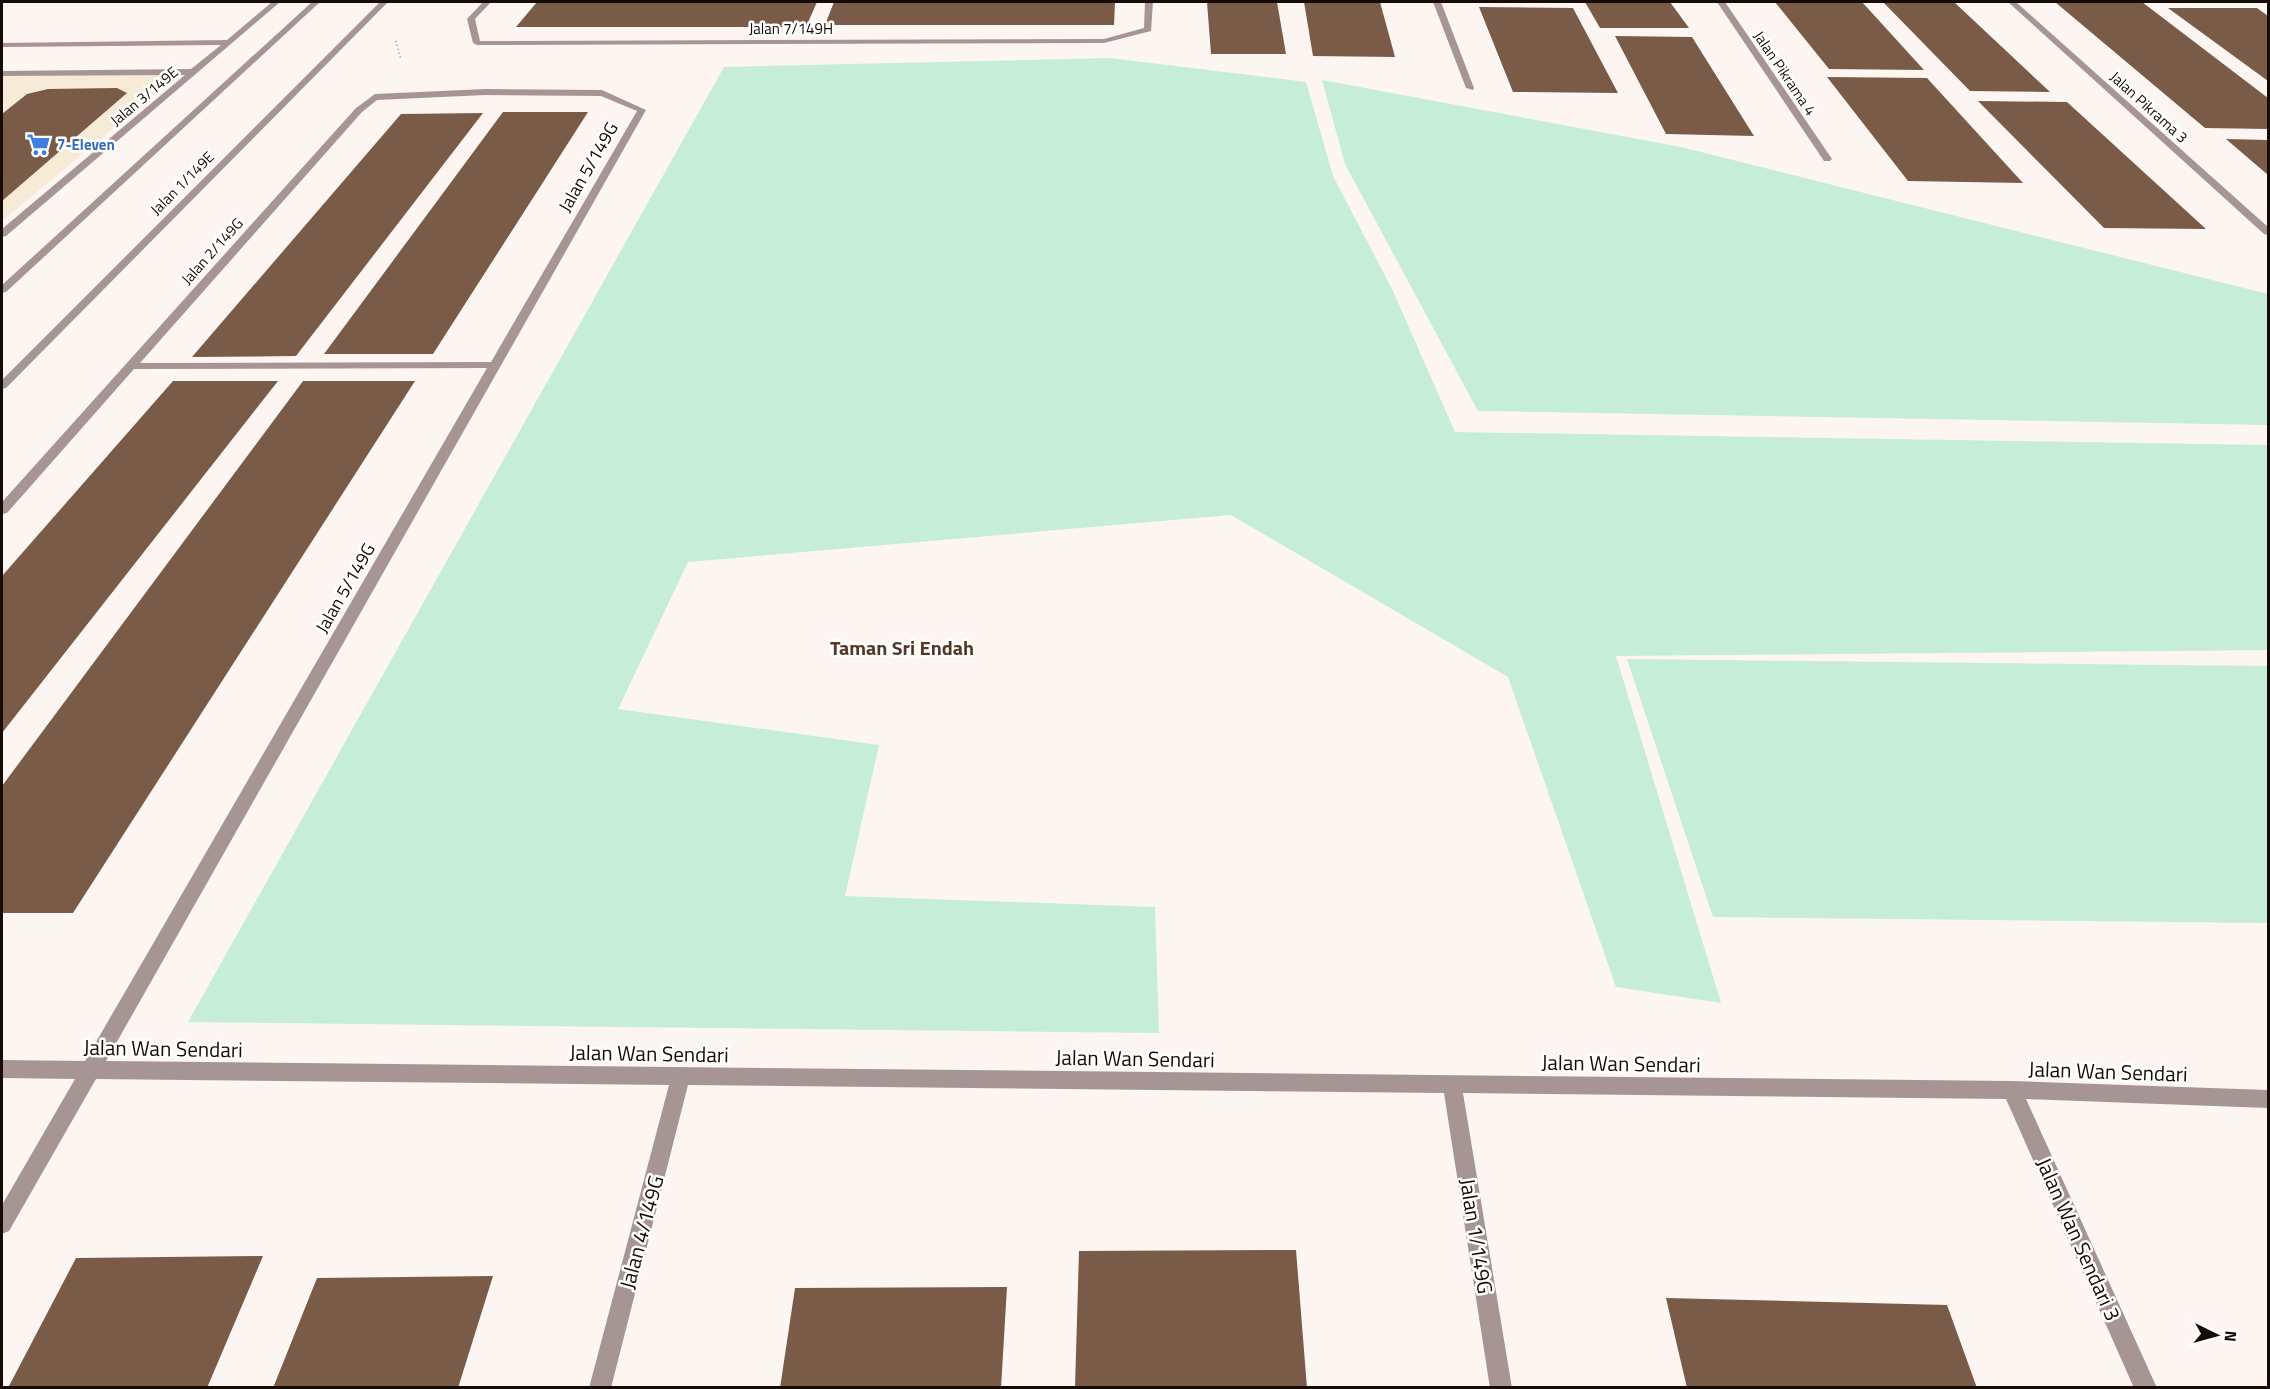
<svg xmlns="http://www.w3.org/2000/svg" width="2270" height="1389" viewBox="0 0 2270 1389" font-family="'Titillium Web',sans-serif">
<rect width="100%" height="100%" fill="#fcf5f1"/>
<path fill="#f7ebd7" d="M177 75 2 221V76Z"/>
<path fill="#c6edda" d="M1110 58 1306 82 1333 176 1392 289 1455 432 2268 445V650L1616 656 1721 1003 1616 987 1508 677 1231 515 688 562 618 709 879 745 845 896 1155 907 1159 1033 188 1022 724 67Z
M1322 80 1681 147 2268 294V425L1478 411 1345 164Z
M1627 659 2268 666V923L1713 917Z"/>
<path fill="#795b47" d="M537 2H817L806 27H516Z
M834 2H1115L1114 25H825Z
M1207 2H1277L1286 54H1211Z
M1304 2H1380L1395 57 1313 56Z
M1585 2H1670L1689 28H1600Z
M1775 2H1862L1924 70 1829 69Z
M1883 2H1954L2050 92 1970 91Z
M2055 2H2142L2268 98V129L2205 128Z
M1479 7 1573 8 1618 93 1513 92Z
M2168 8H2257L2268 16V81Z
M1615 36 1692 37 1754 136 1666 134Z
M1827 77 1927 78 2023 183 1908 181Z
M117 88 127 93 2 201V114L27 94 48 89Z
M1978 101 2067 102 2206 229 2104 228Z
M503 112H588L433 354H324Z
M483 113 296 356 192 357 401 114Z
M2226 139 2268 140V175Z
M173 381H278L2 733V576Z
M303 381H415L73 913H2V786Z
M1296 1250 1307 1388H1075L1079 1251Z
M263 1256 207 1388H8L76 1258Z
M493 1276 458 1388H273L317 1278Z
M1007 1287 1001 1388H780L795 1288Z
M1666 1298 1947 1305 1977 1388H1687Z"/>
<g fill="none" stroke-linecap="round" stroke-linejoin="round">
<path stroke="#a89f9a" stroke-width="2" stroke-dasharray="1 3" stroke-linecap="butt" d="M396 41 401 60"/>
<path fill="#a79596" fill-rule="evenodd" d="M272 2H280L6 236 2 237V229L185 75 2 76V71L191 69 221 45 2 47V43L227 40Z
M312 2H320L6 292 2 293V285Z
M380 2H388L6 388 2 389V380Z
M483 2H491L475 19 480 41 1104 39 1144 28 1145 2H1153L1151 31 1104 43 477 45 473 43 467 19Z
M1433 2H1441L1474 88 1473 90 1466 88Z
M1717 2H1725L1832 159 1830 161H1824Z
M2008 2H2016L2268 227V235L2264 234Z
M485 89 602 90 646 110 106 1061 2012 1081 2268 1090V1108L2026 1099 2157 1388H2134L2006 1099 1463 1093 1512 1388H1490L1444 1093 688 1085 611 1388H589L669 1085 96 1079 9 1231 2 1234V1205L75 1079 2 1078V1060L85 1061 487 368 134 369 7 513 2 514V502L356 108 375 94ZM485 95 601 96 637 111 491 362 140 363 362 112 377 100Z"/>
</g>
<defs>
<symbol id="supermarket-bare" viewBox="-9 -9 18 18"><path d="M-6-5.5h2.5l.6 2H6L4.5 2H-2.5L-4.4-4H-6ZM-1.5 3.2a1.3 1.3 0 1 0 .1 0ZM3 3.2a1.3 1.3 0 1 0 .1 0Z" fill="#3f7fe0" stroke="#fff" stroke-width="2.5" paint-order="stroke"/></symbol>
</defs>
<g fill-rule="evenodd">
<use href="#supermarket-bare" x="22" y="128" width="33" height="33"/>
</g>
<g text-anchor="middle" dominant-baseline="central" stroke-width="5" stroke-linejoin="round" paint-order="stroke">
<g font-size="15" fill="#170c05" stroke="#fff">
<text x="791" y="28">Jalan 7/149H</text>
<text transform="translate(1785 73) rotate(56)">Jalan Pikrama 4</text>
<text transform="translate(144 96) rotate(-40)">Jalan 3/149E</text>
<text transform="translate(2149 107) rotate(42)">Jalan Pikrama 3</text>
<text transform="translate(182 183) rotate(-45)">Jalan 1/149E</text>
<text transform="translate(212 251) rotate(-48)">Jalan 2/149G</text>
</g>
<g font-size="15" font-weight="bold" fill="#366cbe" stroke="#fff" text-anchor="start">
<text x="57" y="144">7-Eleven</text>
</g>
<g font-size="18" fill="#170c05" stroke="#fff">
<text transform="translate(588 167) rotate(-60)">Jalan 5/149G</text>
<text transform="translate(345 588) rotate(-60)">Jalan 5/149G</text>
</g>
<g font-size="20" font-weight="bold" fill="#543826" stroke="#fff">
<text x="902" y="647">Taman Sri Endah</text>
</g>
<g font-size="21" fill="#170c05" stroke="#fff">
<text transform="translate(163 1048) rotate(1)">Jalan Wan Sendari</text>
<text transform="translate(649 1053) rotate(1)">Jalan Wan Sendari</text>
<text transform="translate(1135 1058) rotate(1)">Jalan Wan Sendari</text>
<text transform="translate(1621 1063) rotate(1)">Jalan Wan Sendari</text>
<text transform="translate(2108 1071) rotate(2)">Jalan Wan Sendari</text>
<text transform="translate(641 1232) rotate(-75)">Jalan 4/149G</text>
<text transform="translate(1477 1236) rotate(81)">Jalan 1/149G</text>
<text transform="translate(2079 1239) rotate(66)">Jalan Wan Sendari 3</text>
</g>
</g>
<rect width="2270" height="1389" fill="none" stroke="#170c05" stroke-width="6"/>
<g transform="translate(2216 1335) rotate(95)" stroke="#ffffff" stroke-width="4.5" paint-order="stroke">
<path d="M0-4.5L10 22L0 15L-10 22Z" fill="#170c05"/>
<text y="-9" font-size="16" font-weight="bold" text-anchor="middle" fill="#170c05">N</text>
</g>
</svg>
